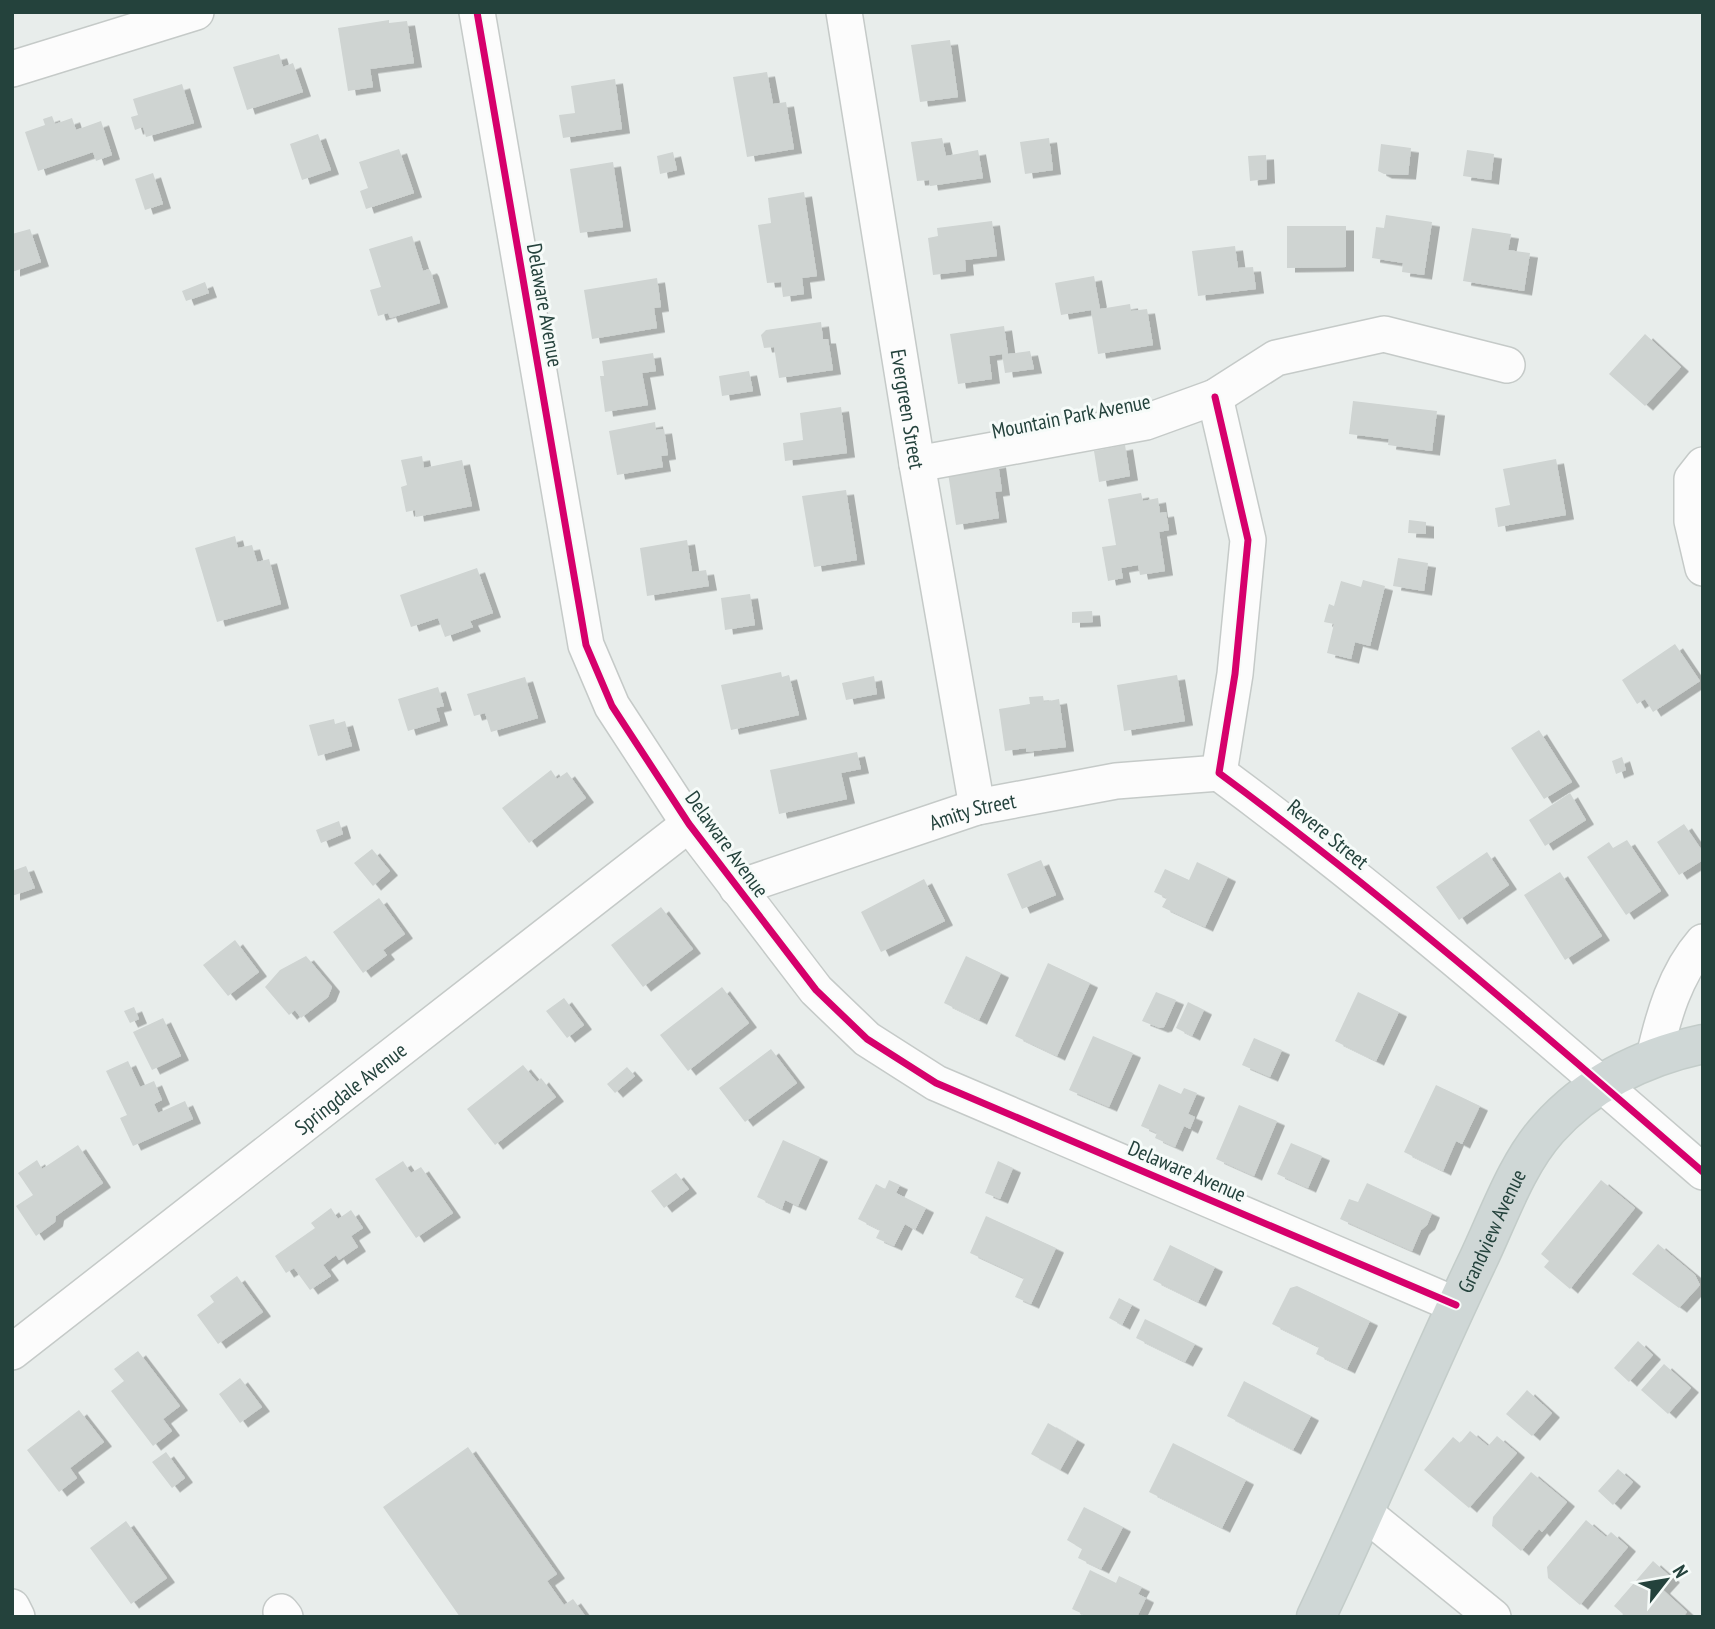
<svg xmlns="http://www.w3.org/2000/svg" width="1715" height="1629" viewBox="0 0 1715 1629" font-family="'PT Sans Narrow',sans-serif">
<defs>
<filter id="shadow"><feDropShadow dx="8" dy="4.5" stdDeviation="0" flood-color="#0004"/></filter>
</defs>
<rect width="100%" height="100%" fill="#e8edeb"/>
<path fill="#cfd4d2" filter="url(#shadow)" d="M389 20V23L407 21 414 63 370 69 373 87 348 91 338 28Z
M950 40 958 97 920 102 911 45Z
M279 54 283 67 293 63 303 92 247 110 233 67Z
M767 72 773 104 786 102 794 149 747 157 733 77Z
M615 79 622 129 563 138 559 115 575 113 571 86Z
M182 84 194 123 146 137 143 127 135 130 131 117 138 115 133 99Z
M52 116 55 124 72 118 76 130 101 121 112 155 96 161 93 152 38 171 25 132 45 125 43 119Z
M318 134 331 170 302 180 290 144Z
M942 138 946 156 978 150 983 178 930 186 929 180 917 181 911 142Z
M1049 138 1053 170 1025 174 1020 142Z
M1381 144 1411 148 1408 175 1384 174 1378 171Z
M399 149 414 193 366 209 360 191 368 188 359 162Z
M1467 150 1494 154 1491 180 1463 176Z
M673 152 677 170 660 174 657 156Z
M1266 155 1267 179 1250 181 1248 156Z
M613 162 623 227 580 233 570 169Z
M153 173 163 204 145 210 135 179Z
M804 192 817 276 802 278 804 294 783 297 781 282 767 283 758 225 771 223 768 198Z
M1386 215 1432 222 1424 275 1402 272 1403 263 1372 258 1376 227 1384 228Z
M992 221 997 256 965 260 966 271 933 275 928 238 938 236 937 228Z
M1287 226H1346V267L1287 268Z
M1472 228 1511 234 1508 250 1530 253 1524 291 1463 281Z
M30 229 41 262 12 272V234Z
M412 236 423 271 429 269 431 272 440 303 390 318 388 313 378 316 370 290 381 287 369 249Z
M1235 246 1238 268 1253 267 1256 289 1198 296 1192 251Z
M1094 276 1100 309 1130 304 1131 311 1147 309 1153 345 1098 354 1091 310 1061 315 1055 283Z
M657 278 661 307 654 308 657 328 592 339 584 290Z
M205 282 209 293 186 301 182 291Z
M821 322 823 339H828L833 370 779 378 774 347 764 348 761 335 766 330Z
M1004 326 1008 354 1030 351 1034 369 1005 373 1002 354 989 356 992 379 958 384 950 334Z
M1645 334 1681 367 1645 406 1609 374Z
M653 353 656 371 642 373 648 405 605 412 600 376H604L602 361Z
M749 371 753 391 722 396 719 376Z
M1353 401 1437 411 1432 451 1388 445 1389 439 1349 434Z
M841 407 847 453 785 461 783 443 803 440 800 413Z
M655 422 656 430 664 429 668 455 661 456 663 467 617 475 609 431Z
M1125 445 1130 476 1099 482 1094 451Z
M422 456 424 468 462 460 472 506 416 517 415 510 406 512 401 487 407 485 401 460Z
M1556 459 1566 515 1498 527 1495 508 1510 505 1503 469Z
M998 463 1002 491 995 492 999 518 956 525 948 473Z
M846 490 857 560 814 567 802 496Z
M1141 493 1143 501 1158 498 1160 513 1166 512 1169 530 1159 532 1165 571 1140 575 1138 565 1121 568 1123 578 1108 581 1102 547 1116 545 1108 499Z
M1409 520 1426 522V534L1408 533Z
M235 536 238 548 252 545 257 562 269 559 281 604 217 622 195 548Z
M687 540 692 572 706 570 709 586 647 596 640 548Z
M1398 558 1428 563 1424 591 1393 586Z
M477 568 493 613 470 621 473 627 445 637 438 618 411 627 400 595Z
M1363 580 1385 586 1370 646 1355 642 1351 659 1327 653 1334 624 1324 622 1329 604 1334 606 1341 581 1361 587Z
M750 594 755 625 725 630 721 598Z
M1092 611 1093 622 1072 623V612Z
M1675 644 1700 681 1653 712 1645 699 1637 704 1622 680Z
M781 672 782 677 789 675 799 715 731 730 721 685Z
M1177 675 1185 721 1124 731 1117 685Z
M874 676 877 694 846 700 842 683Z
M525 677 538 718 491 732 485 713 474 716 467 694Z
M438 687 444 706 436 708 440 721 408 731 398 699Z
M1043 696 1044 702 1059 699 1066 747 1026 752V748L1005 751 999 709 1030 704 1029 697Z
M334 719 335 724 345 721 352 746 318 756 309 725Z
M1539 730 1572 782 1544 799 1511 748Z
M857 752 861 769 841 773 847 799 779 814 770 770Z
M1622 757 1626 770 1616 774 1612 761Z
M551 770 557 779 567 772 586 798 529 843 502 808Z
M1570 793 1586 820 1545 846 1529 820Z
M339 821 343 834 321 843 316 830Z
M1684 824 1703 852V860L1679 875 1657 842Z
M1627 840 1661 891 1626 915 1587 857 1609 842 1613 848Z
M372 849 390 871 373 886 354 863Z
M1487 852 1509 885 1459 920 1436 887Z
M1041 860 1056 895 1022 909 1007 874Z
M1197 862 1228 877 1205 927 1162 907 1167 898 1154 892 1165 869 1189 880Z
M26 866 35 888 12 896V871Z
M1560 872 1602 936 1565 960 1524 895Z
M924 879 945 921 881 952 861 912Z
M379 898 405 934 383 950 387 955 363 973 333 932Z
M661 907 693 949 643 987 611 945Z
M235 940 259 972 228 996 203 965Z
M306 956 332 987 328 997 301 1018 295 1010 289 1015 265 987 280 970Z
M966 956 1001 973 979 1020 944 1003Z
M1048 963 1090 983 1057 1056 1015 1036Z
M722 987 749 1023 688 1071 660 1035Z
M1156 992 1176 1000 1164 1027 1160 1028 1142 1021Z
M1358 992 1399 1012 1376 1061 1335 1041Z
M564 998 584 1025 567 1038 546 1011Z
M1188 1002 1204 1010 1192 1036 1176 1028Z
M134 1007 139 1019 130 1023 124 1011Z
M163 1018 181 1056 152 1070 133 1032Z
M1093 1036 1133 1053 1109 1107 1069 1090Z
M1254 1038 1282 1050 1270 1077 1242 1065Z
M771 1049 797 1083 745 1122 719 1088Z
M128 1061 140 1087 154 1081 162 1100 154 1104 158 1113 185 1101 193 1119 133 1146 120 1118 127 1115 106 1071Z
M523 1065 537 1082 541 1078 556 1097 495 1145 467 1109Z
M627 1067 635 1076 615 1093 607 1084Z
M1159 1084 1181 1094 1184 1088 1197 1093 1188 1114 1195 1117 1190 1129 1184 1126 1175 1147 1155 1138 1157 1133 1141 1126Z
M1436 1085 1480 1106 1462 1144 1456 1141 1443 1171 1404 1152Z
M1239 1105 1277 1121 1254 1176 1216 1159Z
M783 1140 820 1157 798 1206 785 1200 782 1209 757 1197Z
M1291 1143 1322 1156 1308 1188 1277 1174Z
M78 1145 103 1183 56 1216 55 1222 36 1236 16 1206 33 1195 18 1173 37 1160 42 1169Z
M403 1161 411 1173 421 1167 453 1213 416 1238 375 1179Z
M998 1161 1013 1168 1000 1199 985 1193Z
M676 1173 689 1189 664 1208 651 1191Z
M889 1180 900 1185 896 1193 926 1208 915 1230 905 1224 894 1246 876 1238 880 1230 858 1219 876 1184 885 1189Z
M1601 1180 1635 1208 1570 1289 1544 1267 1549 1261 1541 1254Z
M1367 1183 1432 1213 1427 1225 1421 1230 1412 1251 1340 1219 1349 1199 1358 1202Z
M331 1208 338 1219 351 1210 363 1228 351 1236 358 1247 339 1260 336 1255 323 1265 331 1276 310 1290 294 1268 286 1273 275 1256 315 1228 311 1223Z
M986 1216 1056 1248 1031 1304 1015 1297 1024 1278 970 1253Z
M1658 1244 1695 1275 1700 1285 1679 1308 1632 1274Z
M1170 1245 1215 1267 1198 1302 1153 1280Z
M237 1276 263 1312 218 1344 197 1315 214 1302 210 1296Z
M1297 1286 1370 1321 1347 1369 1316 1354 1319 1347 1272 1324 1290 1288Z
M1119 1298 1132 1305 1122 1325 1109 1318Z
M1145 1319 1195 1344 1185 1362 1136 1338Z
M1638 1341 1653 1355 1629 1382 1614 1368Z
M138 1351 180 1406 163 1419 172 1431 153 1446 111 1391 124 1381 114 1369Z
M1664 1364 1691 1388 1668 1414 1641 1390Z
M240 1378 262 1407 240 1423 219 1394Z
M1244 1381 1311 1416 1293 1450 1227 1416Z
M1527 1390 1552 1413 1532 1436 1506 1414Z
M79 1410 104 1442 70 1468 77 1478 59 1492 27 1450Z
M1048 1423 1077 1440 1060 1470 1031 1454Z
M1470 1431 1488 1446 1497 1436 1517 1453 1469 1508 1424 1470 1453 1437 1460 1443Z
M1173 1443 1246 1480 1222 1528 1149 1492Z
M468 1447 557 1574 547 1581 564 1605 573 1599 586 1617H460L383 1507Z
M166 1452 185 1478 172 1488 152 1462Z
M1618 1469 1633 1482 1613 1505 1598 1491Z
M1531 1472 1567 1502 1542 1532 1539 1529 1521 1551 1492 1526 1493 1517Z
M1084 1507 1123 1527 1101 1569 1078 1558 1082 1549 1067 1540Z
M1586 1520 1606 1537 1611 1532 1628 1547 1580 1605 1548 1578 1547 1567Z
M126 1521 167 1578 131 1604 90 1548Z
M1653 1561 1672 1578 1662 1589 1687 1612 1683 1617H1621L1623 1614 1614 1606Z
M1090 1570 1116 1583 1119 1576 1142 1587 1138 1594 1146 1598 1137 1617H1082L1083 1614 1072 1609Z"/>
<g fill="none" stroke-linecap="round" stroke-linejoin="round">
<defs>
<g id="minor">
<path d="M477 12 586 645 612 706 689 824 816 990 867 1039 936 1083 1456 1305"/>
<path id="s1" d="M844 12 917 464 977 807"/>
<path d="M12 69 196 12"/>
<path d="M1215 397 1248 540 1235 674 1219 773C1387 897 1545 1035 1703 1172"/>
<path d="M917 464 1146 422 1215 397 1276 358 1384 334 1507 365"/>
<path d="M1703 465 1692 479V521L1703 568"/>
<path id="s2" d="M737 888 977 807 1116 781 1219 773"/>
<path d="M1654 1057C1663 1017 1675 974 1703 942"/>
<path id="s3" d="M12 1352 689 824"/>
<path d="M1365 1513 1493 1617"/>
<path d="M12 1607 17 1617"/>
<path d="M281 1612 285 1617"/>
</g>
<g id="major">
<path id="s4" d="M1316 1617C1372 1499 1422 1377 1478 1260 1499 1216 1516 1165 1548 1129 1589 1083 1643 1057 1703 1044"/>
</g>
</defs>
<use href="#minor" stroke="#c5cac8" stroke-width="38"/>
<use href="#major" stroke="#c3ccc9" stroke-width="41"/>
<use href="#minor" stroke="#fcfcfc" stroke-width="35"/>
<use href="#major" stroke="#cfd7d6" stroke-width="38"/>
<defs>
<path id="cycleway" d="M477 12 586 645 612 706 689 824 816 990 867 1039 936 1083 1456 1305
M1215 397 1248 540 1235 674 1219 773C1387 897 1545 1035 1703 1172"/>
</defs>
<use href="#cycleway" stroke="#f6fbf9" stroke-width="11"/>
<use href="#cycleway" stroke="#d6006c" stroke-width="7"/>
</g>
<g text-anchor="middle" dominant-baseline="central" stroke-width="6" stroke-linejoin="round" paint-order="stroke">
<g font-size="21" fill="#24423c" stroke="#f6fbf9">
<text transform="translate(545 305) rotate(80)">Delaware Avenue</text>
<text stroke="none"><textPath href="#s1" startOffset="402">Evergreen Street</textPath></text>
<text transform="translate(1071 416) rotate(-11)">Mountain Park Avenue</text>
<text stroke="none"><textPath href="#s2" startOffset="248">Amity Street</textPath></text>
<text transform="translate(1328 834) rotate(39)">Revere Street</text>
<text transform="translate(727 844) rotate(54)">Delaware Avenue</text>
<text stroke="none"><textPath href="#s3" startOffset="429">Springdale Avenue</textPath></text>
<text transform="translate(1187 1171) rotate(23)">Delaware Avenue</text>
<text stroke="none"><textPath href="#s4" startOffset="424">Grandview Avenue</textPath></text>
</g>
</g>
<rect width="1715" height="1629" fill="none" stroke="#24423c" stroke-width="28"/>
<g transform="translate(1666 1580) rotate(59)" stroke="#f6fbf9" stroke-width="5" paint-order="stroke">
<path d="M0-5L12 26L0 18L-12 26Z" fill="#24423c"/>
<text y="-10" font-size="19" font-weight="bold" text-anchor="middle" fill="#24423c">N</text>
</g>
</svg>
